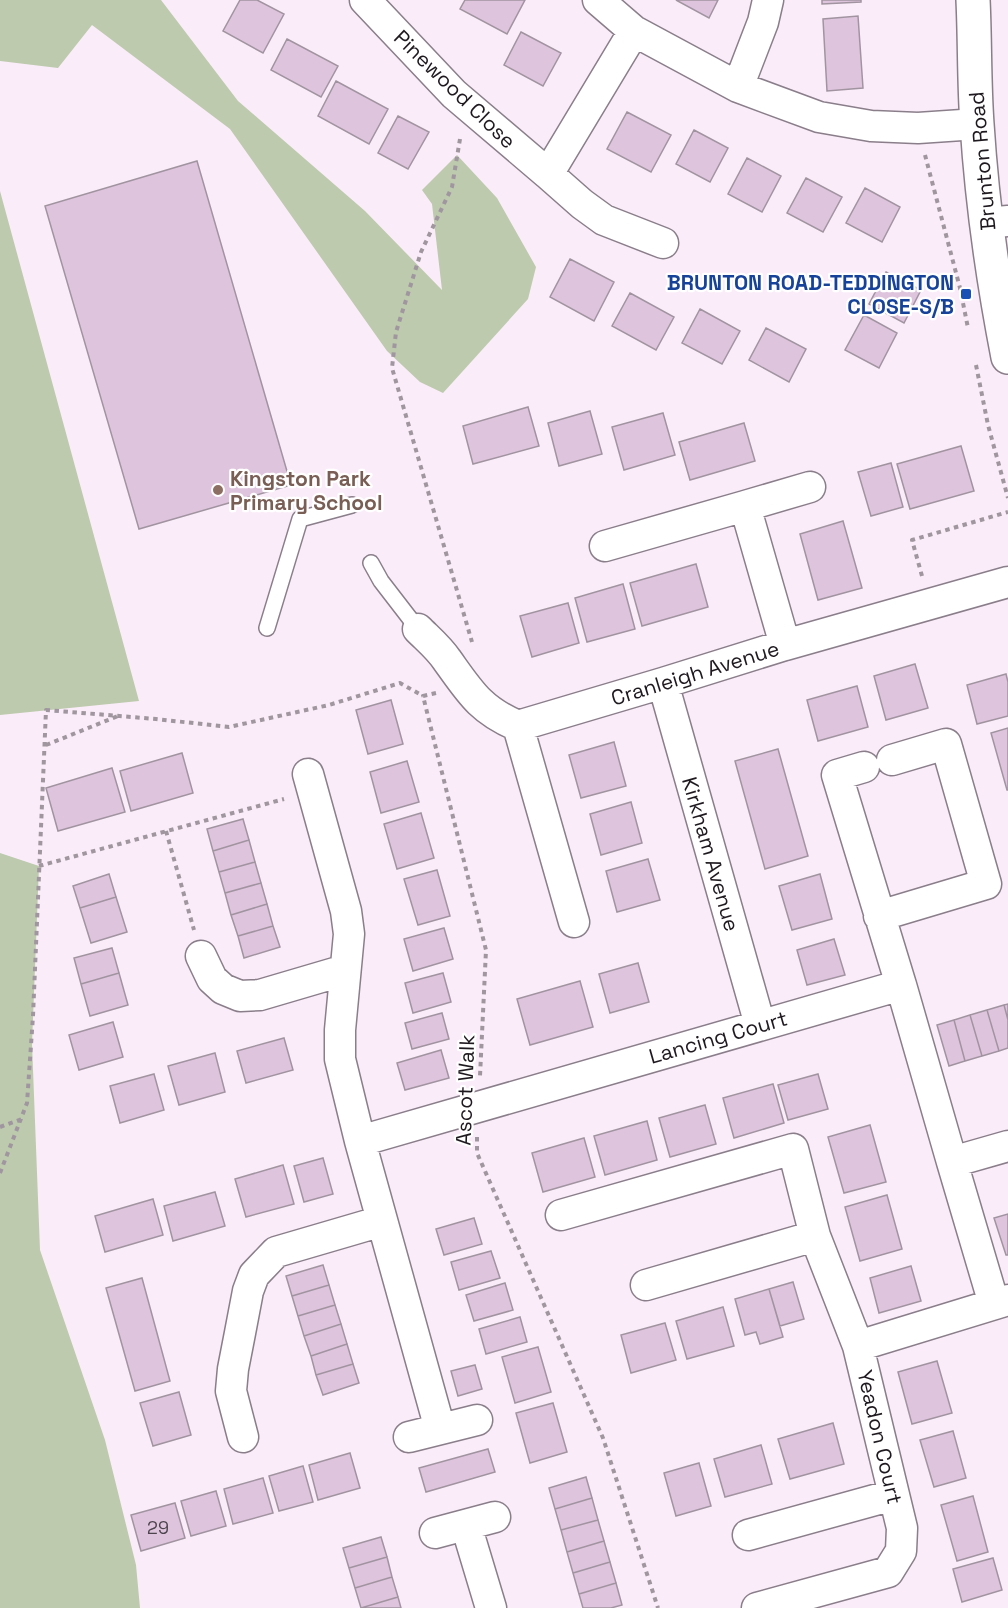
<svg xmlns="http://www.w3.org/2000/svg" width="1008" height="1608" viewBox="0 0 1008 1608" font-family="'Space Grotesk',sans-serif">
<rect width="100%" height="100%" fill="#faedf9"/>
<path fill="#bdcaae" d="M0 0H161L238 101 365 211 442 290 432 204 422 190 457 155 497 198 536 267 528 299 443 393 420 382 387 351 230 129 92 25 58 68 0 61Z
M0 191 139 701 0 715Z
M0 853 39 866 32 1044 40 1250 105 1440 136 1565 140 1608H0Z"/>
<path fill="#dec5dd" stroke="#a194a0" stroke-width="1.5" d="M240 0H257L284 14 263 53 223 31Z
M465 0H525L507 34 460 9Z
M676 0H718L709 18Z
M822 0H861V2L822 4Z
M858 16 863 88 827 91 823 19Z
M521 32 561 53 543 86 504 65Z
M287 39 338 66 321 97 271 70Z
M336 81 388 109 369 144 318 116Z
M627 112 671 135 651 172 607 149Z
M398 116 429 132 408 169 378 153Z
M694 130 728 148 710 182 676 164Z
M747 158 781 176 762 212 728 194Z
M197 161 291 485 139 529 45 206Z
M806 178 842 197 823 232 787 213Z
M865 188 900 207 882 242 846 223Z
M570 259 614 282 594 321 550 297Z
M886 272 921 290 904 323 869 304Z
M630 293 674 317 656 350 612 326Z
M700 309 740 331 722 364 682 343Z
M864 315 897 333 879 368 845 350Z
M766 328 806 349 789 382 749 360Z
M528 407 539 446 473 464 463 426Z
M590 411 602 454 559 466 548 423Z
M663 413 675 455 624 470 612 427Z
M744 423 755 461 690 480 679 442Z
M961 446 974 491 910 509 897 464Z
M891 463 903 507 871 516 858 472Z
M843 521 862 588 818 600 800 534Z
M696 564 708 607 642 626 630 583Z
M623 584 635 629 587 642 575 598Z
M568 603 579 643 532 657 520 616Z
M915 664 928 708 886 720 874 676Z
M1006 674 1008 682V716L977 724 967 685Z
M857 686 868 727 818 741 807 700Z
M391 700 403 744 368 754 356 710Z
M1008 728V790H1007L991 733Z
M614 742 626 786 581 798 569 755Z
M778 749 808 856 765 869 735 761Z
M182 753 193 793 131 811 120 771Z
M407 761 419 802 381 813 370 772Z
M112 768 125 812 58 831 46 788Z
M631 802 642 843 601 855 590 814Z
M421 813 434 858 397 869 384 824Z
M243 819 249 840 213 851 207 829Z
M249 840 255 862 219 872 213 851Z
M648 859 660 900 617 912 606 871Z
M255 862 261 883 225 893 219 872Z
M437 870 450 916 418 925 404 879Z
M109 874 116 897 80 908 73 886Z
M820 874 832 919 792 930 779 886Z
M261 883 267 904 231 915 225 893Z
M116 897 127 932 91 943 80 908Z
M267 904 273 926 238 936 231 915Z
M273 926 280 947 244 958 238 936Z
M444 928 453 959 413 971 404 939Z
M834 939 845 975 807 985 797 950Z
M112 948 119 973 81 984 74 958Z
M638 963 649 1002 610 1013 599 974Z
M119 973 128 1005 90 1016 81 984Z
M443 973 451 1002 413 1013 405 983Z
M580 981 593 1027 530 1045 517 999Z
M1008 1004V1020L1004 1005Z
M1004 1005 1008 1020V1048L999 1051 987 1010Z
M987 1010 999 1051 982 1056 970 1015Z
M442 1013 449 1039 412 1049 405 1023Z
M970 1015 982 1056 965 1061 954 1020Z
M954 1020 965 1061 949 1066 937 1025Z
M113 1022 123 1057 79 1070 69 1035Z
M284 1038 293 1070 246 1083 237 1051Z
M441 1050 449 1078 405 1090 397 1063Z
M215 1053 225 1092 179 1105 168 1066Z
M154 1074 164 1110 120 1123 110 1086Z
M818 1074 828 1109 788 1120 778 1085Z
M773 1084 784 1123 734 1138 723 1098Z
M705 1105 716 1144 670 1157 659 1118Z
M647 1121 657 1160 605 1175 594 1136Z
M870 1125 886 1182 844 1193 828 1137Z
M584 1138 595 1177 543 1192 532 1153Z
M323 1158 333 1194 304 1202 294 1166Z
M283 1165 294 1204 246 1217 235 1179Z
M215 1192 225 1226 173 1241 164 1206Z
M887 1195 902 1249 860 1261 845 1207Z
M153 1199 163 1235 105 1252 95 1216Z
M1008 1214V1255H1006L994 1218Z
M474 1218 482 1244 444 1255 436 1229Z
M491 1251 500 1278 459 1290 451 1262Z
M323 1265 329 1285 292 1296 286 1276Z
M911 1266 921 1301 879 1313 870 1278Z
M142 1278 170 1381 135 1391 106 1288Z
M793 1282 804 1319 780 1326 769 1289Z
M505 1283 513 1310 474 1321 466 1295Z
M329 1285 335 1305 298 1316 292 1296Z
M769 1289 783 1337 760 1344 756 1332 745 1335 735 1299Z
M335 1305 341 1324 304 1336 298 1316Z
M723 1307 734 1346 687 1359 676 1321Z
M520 1317 527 1342 486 1354 479 1329Z
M665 1323 676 1360 631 1373 621 1335Z
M341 1324 347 1344 311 1356 304 1336Z
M347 1344 353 1364 316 1375 311 1356Z
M538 1347 551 1392 515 1403 502 1357Z
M937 1361 952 1413 912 1424 898 1372Z
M353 1364 359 1383 323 1395 316 1375Z
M475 1365 482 1389 458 1396 451 1371Z
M179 1392 191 1435 153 1446 140 1403Z
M553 1403 567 1452 530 1463 516 1413Z
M833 1423 844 1464 790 1479 778 1439Z
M953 1431 966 1478 934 1487 920 1440Z
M761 1445 772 1484 725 1497 714 1459Z
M488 1449 495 1472 426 1492 419 1468Z
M350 1453 360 1488 318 1500 309 1465Z
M699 1463 711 1506 676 1516 664 1473Z
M303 1466 313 1502 279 1511 269 1476Z
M586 1477 592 1498 555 1509 549 1488Z
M263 1478 273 1513 233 1524 224 1489Z
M216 1491 226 1526 191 1536 181 1501Z
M973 1496 988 1552 957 1561 941 1505Z
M592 1498 598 1520 561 1530 555 1509Z
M175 1503 185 1538 141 1551 131 1515Z
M598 1520 604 1541 567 1552 561 1530Z
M381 1537 387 1557 349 1568 343 1548Z
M604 1541 610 1562 573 1573 567 1552Z
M387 1557 392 1577 355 1588 349 1568Z
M993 1558 1002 1590 962 1602 953 1569Z
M610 1562 616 1583 579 1594 573 1573Z
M392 1577 398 1597 361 1608 355 1588Z
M616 1583 622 1605 611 1608H583L579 1594Z
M398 1597 401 1608H361Z"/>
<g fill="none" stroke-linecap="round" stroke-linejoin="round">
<defs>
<path id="service" d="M371 563 381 581 418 629
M267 628 300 519 352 505"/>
<path id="minor" d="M365 0 454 94 548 174
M598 0 634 31 738 87 819 117 871 126 918 128 977 124
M634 31 548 174 582 204 604 220 663 243
M738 87 763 22 768 0
M986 223 1008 221
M745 506 810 487
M605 546 745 506 785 645
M418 629C428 639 439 648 447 660 470 692 480 710 518 726L663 683 785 645 1008 582
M663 683 760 1025
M518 726 574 922
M864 767 837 775 901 985
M308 774 346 911 349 934 340 1030V1059L360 1141
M879 916 986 884 946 744 892 760
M201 956 212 979 223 989 240 996 260 995 345 970
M561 1215 793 1149 815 1236 858 1346 902 1528 901 1551 888 1572 757 1608
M646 1285 815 1236
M994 1304 952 1162 1008 1146
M858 1346 1008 1300
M440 1429 360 1141 901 985 952 1162
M243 1437 231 1391 233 1369 240 1333 248 1291 254 1275 276 1252 382 1221
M409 1437 477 1420
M466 1525 491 1608
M435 1533 495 1517
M748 1535 893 1495"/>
<path id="tertiary" d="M973 0C975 41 974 83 977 124 982 203 993 280 1008 357"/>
</defs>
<use href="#service" stroke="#8a7e8a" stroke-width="18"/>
<use href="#minor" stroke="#8a7e8a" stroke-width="33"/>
<use href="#tertiary" stroke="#8a7e8a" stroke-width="36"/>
<path stroke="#a0969f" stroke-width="4" stroke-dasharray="4.5 4.5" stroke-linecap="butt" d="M460 139 452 187 421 252 396 332 392 368 472 642
M925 155 960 288 968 328
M976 365 988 425 1008 498
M922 576 912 540 1008 512
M436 693 423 696 486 950 480 1076
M46 745 118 716
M166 831 194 930
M39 866 284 799
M0 1127 22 1119
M477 1137V1153L603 1438 658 1608
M0 1173 27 1103 33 1016 46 710 156 719 229 727 329 705 400 683 423 696"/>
<use href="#service" stroke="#fff" stroke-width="15"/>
<use href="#minor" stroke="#fff" stroke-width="30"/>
<use href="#tertiary" stroke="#fff" stroke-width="33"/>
</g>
<rect fill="#1a4fb4" stroke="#fff" stroke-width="2" x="960" y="288" width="12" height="12" rx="3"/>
<circle fill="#8d6e63" stroke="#fff" stroke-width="2" cx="218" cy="490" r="6"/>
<g text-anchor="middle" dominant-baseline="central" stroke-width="4.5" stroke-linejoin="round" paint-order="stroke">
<g font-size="18" fill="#4e444e">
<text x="158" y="1527">29</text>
</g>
<g font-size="21" fill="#1e191e" stroke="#fff">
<text transform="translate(455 89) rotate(44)">Pinewood Close</text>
<text transform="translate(982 161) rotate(-95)">Brunton Road</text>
<text transform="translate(695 673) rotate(-17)">Cranleigh Avenue</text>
<text transform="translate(711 854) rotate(74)">Kirkham Avenue</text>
<text transform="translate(718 1037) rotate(-16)">Lancing Court</text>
<text transform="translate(465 1090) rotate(-88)">Ascot Walk</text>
<text transform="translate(880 1437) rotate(77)">Yeadon Court</text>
</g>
<g font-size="21" font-weight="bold" fill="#164399" stroke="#fff" text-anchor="end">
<text x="954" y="282">BRUNTON ROAD-TEDDINGTON<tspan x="954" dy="24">CLOSE-S/B</tspan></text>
</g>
<g font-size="21" font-weight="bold" fill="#785e54" stroke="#fff" text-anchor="start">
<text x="230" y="478">Kingston Park<tspan x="230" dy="24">Primary School</tspan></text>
</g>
</g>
</svg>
